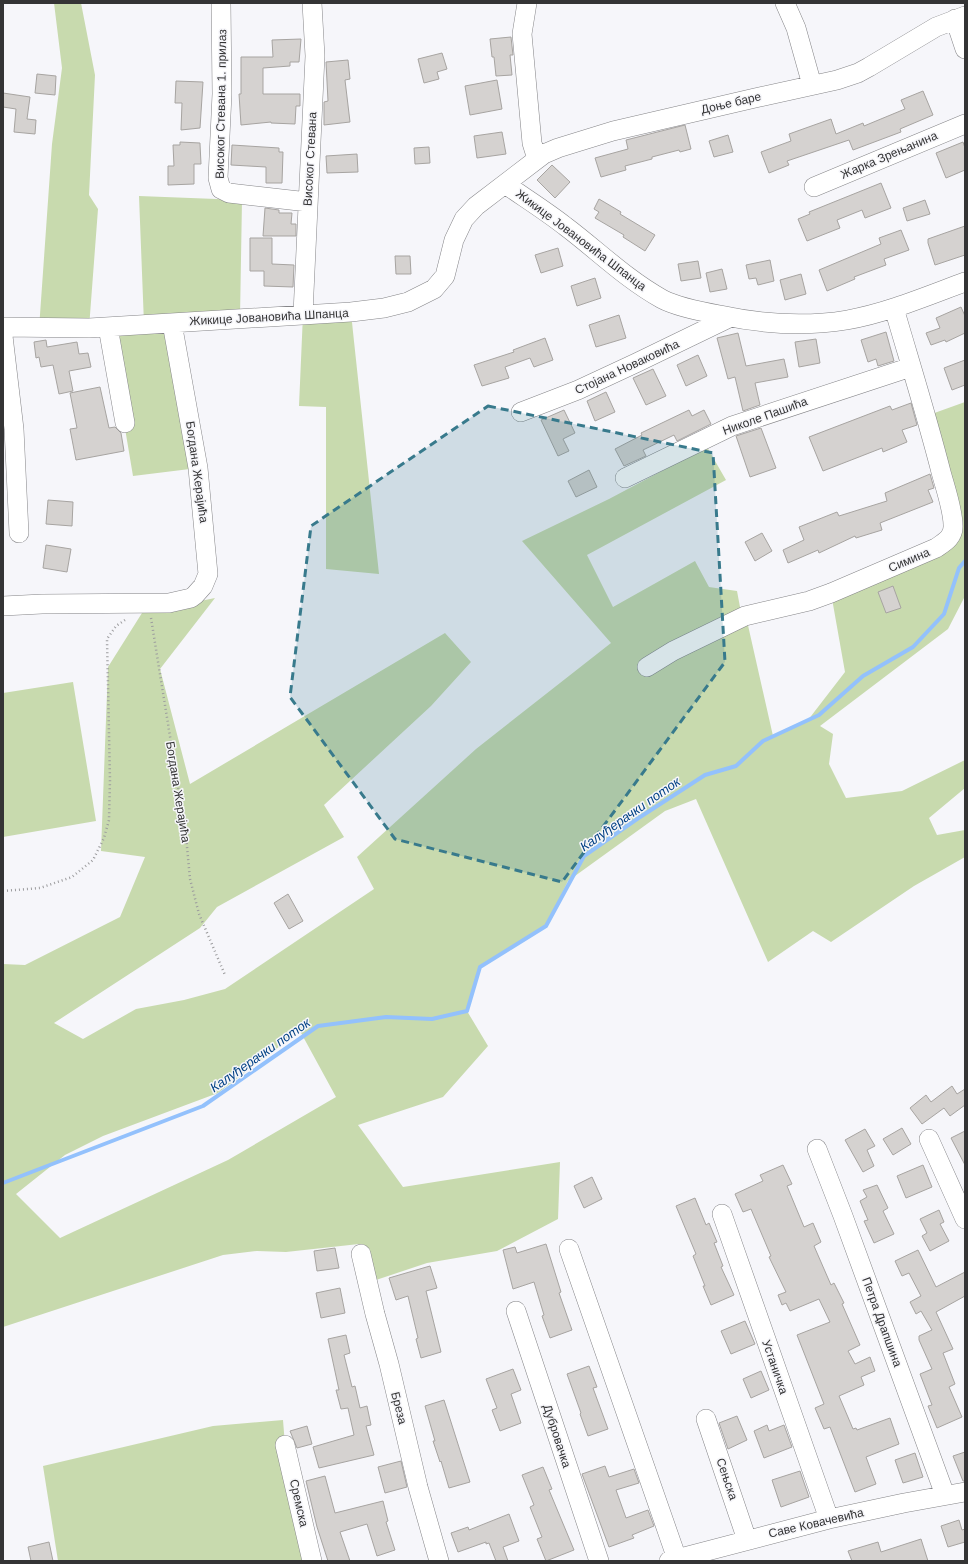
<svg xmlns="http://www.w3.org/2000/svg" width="968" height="1564" viewBox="0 0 968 1564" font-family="Arial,sans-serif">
<rect width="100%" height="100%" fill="#f6f6fa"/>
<path fill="#c8daae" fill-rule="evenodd" d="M54 3H81L95 75 89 195 98 209 89 328 39 329 52 144 62 68Z
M139 196 242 200 240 318 173 323 198 468 133 476 108 327 144 324Z
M351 312 353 332 379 574 326 569V407L299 406 303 314Z
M965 402V587L964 598 948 629 820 726 833 734 829 764 846 798 902 791 965 760V788L929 818 937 835 965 830V857L914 886 831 942 813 931 768 962 696 799 665 811 568 881 546 926 480 967 467 1011 488 1046 443 1097 358 1125 403 1187 560 1162 558 1219 497 1251 427 1263 367 1283 359 1244 286 1252 257 1251 223 1255 3 1327V964L25 965 120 917 145 857 101 851 108 667 142 613 215 598 160 669 190 784 445 633 471 662 431 706 324 805 344 837 217 907 200 928 54 1023 83 1039 136 1009 184 1000 225 989 374 889 357 857 476 749 611 643 522 541 609 499 707 447 726 480 587 555 613 607 695 561 709 587 737 591 740 607 745 612 773 736 808 720 845 672 831 593 946 541 951 513 926 416ZM300 1031 336 1097 228 1160 60 1238 16 1194 65 1155 103 1136 218 1093Z
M73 682 96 821 3 837V693Z
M283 1420 285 1445 312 1561H58L43 1466 213 1426Z"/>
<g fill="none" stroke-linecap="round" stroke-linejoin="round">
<path stroke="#93c1fc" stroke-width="4" d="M3 1183 203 1106 318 1026 386 1017 432 1019 467 1011 480 967 546 926 584 856 637 819 705 775 736 766 763 741 819 715 863 676 913 647 944 614 959 568 965 561"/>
</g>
<path fill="#d5d2d0" stroke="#a7a4a1" d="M511 37 513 55H510L512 75 496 76 494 57H492L490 39Z
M301 39 299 62H290V66L263 68V94H300V106H296L295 124 271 123V122L241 125 239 94H241V57H273L272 40Z
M442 53 447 69 437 72 439 79 424 83 418 59Z
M348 60 350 79 345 80 350 122 324 125V102L328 101 326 62Z
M37 74 56 76 55 95 35 93Z
M497 80 502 109 470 115 465 86Z
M176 81 203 82 200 128 181 130 182 103H175Z
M923 91 933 115 900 129 901 132 853 150 849 140 787 161 789 165 769 173 761 152 791 141 789 134 831 119 836 134 863 123 864 126 905 109 901 100Z
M3 93 30 97 27 119 36 120 35 134 14 132 16 109 3 107Z
M685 125 691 149 680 152 679 150 652 157V159L625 166 626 170 601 177 595 158 628 149 626 140Z
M502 132 506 154 477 158 474 136Z
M728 135 733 152 714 157 709 141Z
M180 142 200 143V144L201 164H194V184L168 185V166H174L173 145H180Z
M963 142 965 148V170L946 178 936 153Z
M232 145 279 148V152H283L282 183H266V167L231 165Z
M429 147 430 163 415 164 414 148Z
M357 154 358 172 327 173 326 156Z
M552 165 570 182 555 198 537 180Z
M881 183 891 208 865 218 862 210 837 220 840 228 807 241 798 219 810 214 809 212Z
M599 199 621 212 620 214 655 235 645 251 623 237 624 235 595 218 599 212 594 209Z
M925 200 930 214 907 221 903 208Z
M265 208 279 210V213H292L291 224H296V236H263Z
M965 226V255L935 265 928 243V239Z
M901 230 909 250 884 259 886 265 854 277 855 279 827 291 819 270 881 244 879 238Z
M250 238H272V264L294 265 293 287 264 286V271H250Z
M558 248 563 266 541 273 535 255Z
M395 256H410L411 274H396Z
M770 260 774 281 758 285 756 278 749 279 746 265Z
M698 261 701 278 681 281 678 264Z
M722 269 727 289 710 292 706 273Z
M801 274 806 294 785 300 780 280Z
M595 278 601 298 577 306 571 286Z
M961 307 965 316V333L946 342 945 340 931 345 926 333 940 328 936 318Z
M619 315 626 338 596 347 589 325Z
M886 332 894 361 878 366 876 359 868 362 861 340Z
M738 333 746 366 784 359 788 377 755 383 760 405 743 411 735 377 728 379 717 338Z
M545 338 553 360 534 367 530 358 505 367 509 378 482 386 474 365 514 352 513 350Z
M816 339 820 363 799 367 795 342Z
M46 340 47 347 77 342 79 354 88 353 91 367 69 371 73 391 59 394 53 365 41 367 39 357 36 358 34 342Z
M698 355 707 376 686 386 677 365Z
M965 360V385L952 390 944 368Z
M653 369 666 396 646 405 633 378Z
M100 387 109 428 115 427 121 433 124 451 76 460 70 429 77 428 70 393Z
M606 392 615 412 595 421 587 401Z
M911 403 917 425 902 430 907 442 883 452 882 448 823 471 809 437 890 406 892 410Z
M564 410 575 433 563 439 569 451 558 456 541 420Z
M689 410 692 416 704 410 711 424 677 441 674 435 643 450 646 456 624 466 615 449 642 435 641 433Z
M761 428 776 468 750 477 736 436Z
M589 470 597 487 576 497 568 481Z
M930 474 934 488 928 490 933 502 880 523 882 530 856 538 855 536 819 553 818 550 788 563 783 550 804 540 799 527 837 512 839 516 887 501 885 493Z
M48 500 73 502 72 526 46 524Z
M762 533 772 551 755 561 745 542Z
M46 545 71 549 67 572 43 568Z
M893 586 901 608 886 613 878 592Z
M288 894 303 921 289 929 274 903Z
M952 1086 957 1094 965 1089V1105L950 1116 944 1108 922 1124 910 1108 926 1095 931 1102Z
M902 1128 911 1144 893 1155 883 1139Z
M865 1129 875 1146 867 1150 874 1166 863 1172 845 1140Z
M965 1131V1165L951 1138Z
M783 1165 792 1184 787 1186 804 1227 813 1223 821 1242 814 1246 831 1285 834 1283 844 1303 842 1304 860 1345 848 1351 855 1364 870 1357 875 1371 861 1377 864 1385 839 1396 853 1429 856 1428 857 1430 890 1418 899 1444 866 1457 876 1484 855 1492 830 1427 824 1429 815 1408 824 1404 797 1335 830 1322 819 1299 790 1311 786 1303 782 1305 778 1295 786 1292 769 1257 771 1256 751 1209 743 1212 735 1194 763 1181 760 1175Z
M923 1165 932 1187 906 1198 897 1176Z
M592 1177 602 1199 584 1208 574 1186Z
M877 1185 888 1208 883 1211 894 1234 874 1243 864 1221 868 1220 860 1201 867 1197 863 1190Z
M695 1198 706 1225 709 1223 717 1242 714 1243 723 1266 721 1267 734 1295 711 1305 703 1286H705L693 1256 696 1254 676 1206Z
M939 1210 944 1222 940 1224 949 1241 930 1251 922 1236 927 1233 920 1219Z
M546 1244 561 1292 559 1293 572 1330 550 1338 542 1316 544 1315 534 1282 513 1289 503 1250 515 1247 517 1253Z
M335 1248 339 1268 317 1271 314 1251Z
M918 1250 936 1287 965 1272V1296L936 1312 953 1349 943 1353 955 1384 949 1387 962 1417 937 1428 928 1406 932 1405 920 1374 932 1369 919 1340V1336L932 1330 921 1311 916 1314 910 1302 921 1296 909 1273 902 1276 895 1261Z
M430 1266 437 1288 426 1291 441 1352 421 1358 416 1339 418 1338 408 1296 396 1300 389 1278Z
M340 1288 345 1313 321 1318 316 1293Z
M745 1321 755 1344 731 1354 721 1331Z
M346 1335 350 1353 344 1355 352 1387 355 1386 360 1408 367 1406 371 1425 366 1426 374 1455 319 1468 313 1447 354 1435 348 1408 341 1409 336 1390H339L328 1339Z
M589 1366 597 1387 593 1388 608 1429 588 1436 580 1414 581 1413 567 1374Z
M513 1369 521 1390 511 1394 521 1423 500 1431 492 1410 497 1408 486 1379Z
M761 1371 769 1390 751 1398 743 1379Z
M444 1400 470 1482 449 1488 441 1461 440 1462 433 1441H435L425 1406Z
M737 1416 747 1440 728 1449 719 1423Z
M767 1425 769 1431 784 1425 792 1447 764 1458 754 1431Z
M307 1426 312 1444 297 1448 290 1431Z
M965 1452V1481H963L953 1456Z
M915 1453 923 1477 903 1483 895 1460Z
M401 1461 407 1487 385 1493 378 1467Z
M605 1466 609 1477 634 1469 639 1483 616 1490 626 1518 648 1510 654 1526 632 1535 634 1538 609 1547 582 1474Z
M543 1467 552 1489 549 1490 574 1550 546 1561 537 1539 542 1537 530 1507 534 1505 522 1475Z
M800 1471 809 1497 781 1507 772 1480Z
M325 1476 335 1513 383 1501 388 1521 386 1522 395 1550 377 1556 367 1524 340 1532 350 1561H328L317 1527 306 1481Z
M509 1514 519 1541 503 1547 508 1561H496L489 1543 486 1544V1542L458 1552 451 1533 468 1527 469 1530Z
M959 1520 962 1530 965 1529V1542L948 1547 941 1526Z
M921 1539 928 1561H852L848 1551 878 1542 881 1552Z
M49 1542 53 1561H31L28 1547Z"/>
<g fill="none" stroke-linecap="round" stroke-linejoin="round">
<defs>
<path id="minor" d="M221 3 222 94 218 178 221 189 229 193 308 202
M527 3 522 34 532 143 537 159
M785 3 796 28 812 85
M955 19 965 49
M505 184C525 198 546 211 565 226 597 250 626 279 662 299 677 307 703 312 720 315 762 324 805 327 847 320 887 313 927 296 965 282
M814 187 965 124
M303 314 315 56 312 3
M3 327 89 328 351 312 384 308 408 302 434 289 445 276 454 240 464 219 476 206 544 154 558 148 613 131 755 98 837 80 858 73 869 67 936 27 965 16
M108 327 125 423
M3 336 14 429 19 533
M521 412 578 390 636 363 731 317
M625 478 732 426 911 367
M3 606 42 604 169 603 191 598 195 595 203 586 208 574 198 468 172 323
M647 667 673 651 745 616 809 601 831 593 936 548C945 542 954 537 953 525 953 510 945 487 941 472 927 417 910 363 894 308
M929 1139 965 1219
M817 1149 843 1216 945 1495
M722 1214 829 1519
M569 1249 677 1559
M361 1254 375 1314 389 1364 418 1487 439 1561
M516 1311 599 1561
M706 1419 747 1540
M285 1445 312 1561
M669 1561 829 1519 904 1503 965 1492"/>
</defs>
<use href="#minor" stroke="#858588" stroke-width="20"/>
<path stroke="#9c9c9e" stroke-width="2.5" stroke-dasharray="1 3" stroke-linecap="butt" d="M151 618 186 836 190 879 199 914 225 975
M3 891 40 888 72 877 93 860 104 838 109 820 110 780 107 639 116 626 125 620"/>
<use href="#minor" stroke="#fff" stroke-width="19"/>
</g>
<path fill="#387a8c" fill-opacity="0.2" stroke="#387a8c" stroke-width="3" stroke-dasharray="8 5" stroke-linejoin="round" d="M488 406 713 453 725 662 562 882 395 839 290 697 311 526Z"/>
<g text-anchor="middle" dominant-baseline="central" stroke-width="3" stroke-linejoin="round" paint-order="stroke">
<g font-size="12" fill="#343435" stroke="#f6f6fa">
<text transform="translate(731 103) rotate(-13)">Доње баре</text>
<text transform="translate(221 104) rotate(-89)">Високог Стевана 1. прилаз</text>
<text transform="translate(889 155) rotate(-23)">Жарка Зрењанина</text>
<text transform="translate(310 159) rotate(-87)">Високог Стевана</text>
<text transform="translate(581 240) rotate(37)">Жикице Јовановића Шпанца</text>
<text transform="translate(269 317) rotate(-3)">Жикице Јовановића Шпанца</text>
<text transform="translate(627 367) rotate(-25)">Стојана Новаковића</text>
<text transform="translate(765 416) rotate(-20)">Николе Пашића</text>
<text transform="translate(197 472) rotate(82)">Богдана Жерајића</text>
<text transform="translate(909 560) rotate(-23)">Симина</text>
<text transform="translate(178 792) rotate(81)">Богдана Жерајића</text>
<text transform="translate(882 1322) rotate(70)">Петра Драпшина</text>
<text transform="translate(775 1367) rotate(71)">Устаничка</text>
<text transform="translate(399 1408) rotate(76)">Бреза</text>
<text transform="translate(557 1436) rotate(72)">Дубровачка</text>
<text transform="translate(727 1479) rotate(71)">Сењска</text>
<text transform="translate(299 1503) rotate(77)">Сремска</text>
<text transform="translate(816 1523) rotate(-13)">Саве Ковачевића</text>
</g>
<g font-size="13" font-style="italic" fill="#004083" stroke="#f6f6fa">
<text transform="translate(630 814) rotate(-35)">Калуђерачки поток</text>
<text transform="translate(260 1055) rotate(-35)">Калуђерачки поток</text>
</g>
</g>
<rect width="968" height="1564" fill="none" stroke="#343435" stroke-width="8"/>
</svg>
